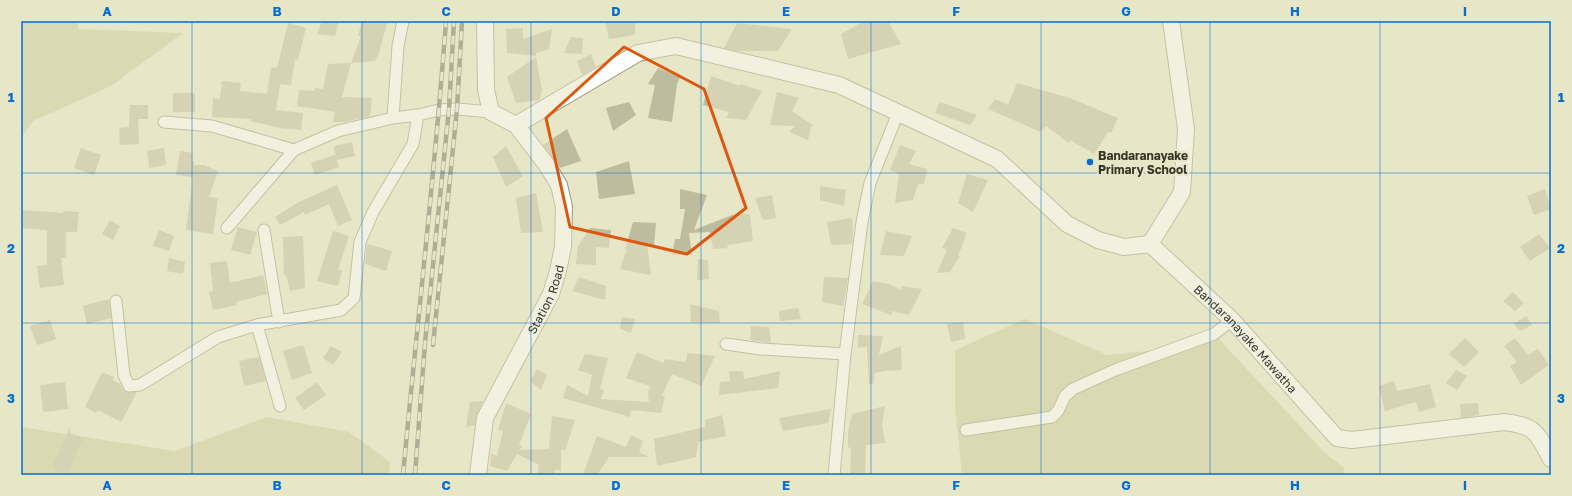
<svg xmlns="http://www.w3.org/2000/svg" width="1572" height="496" viewBox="0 0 1572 496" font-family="'Golos Text',sans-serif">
<rect width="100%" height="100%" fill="#e7e6c6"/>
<path fill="#ccc99a" d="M21 21H78V29L183 33 111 86 33 121 21 138Z
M1025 319 1107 355 1198 346 1218 338 1325 453 1344 468 1343 475H962L955 406V350Z
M267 417 349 432 390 462 389 475H21V427L175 451Z"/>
<path fill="#bebc9e" d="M322 21H339L335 36 317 34Z
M362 21 387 23 379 53 375 61 351 63 361 36H358Z
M605 21H635V35L609 39Z
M864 21H888L901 44 848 59 841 34Z
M288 23 306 28 298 60 295 59 291 85 280 84 276 110 303 113 301 130 280 128 250 121 251 119 212 117 213 98 220 99 222 81 241 83 240 91 267 94 271 67 277 68Z
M737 23 792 29 778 51H737L724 48Z
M523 28V39L552 29 549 49 536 53V56L507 53 506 29Z
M571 37 583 38 582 54 564 53Z
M591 54 596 67 582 75 577 61Z
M536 57 542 90 540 100 516 103 507 77Z
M351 63 342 97 372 98 370 116 345 122H333L335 112 297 106 299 90 314 91 315 88 323 89 328 64Z
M658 68 680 77 677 84 672 122 648 118 655 85 648 84Z
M711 76 740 86 741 84 762 91 746 120 726 118 729 112 703 105Z
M1017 83 1070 98 1118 118 1111 133 1108 132 1094 154 1070 140 1069 143 1046 126 1041 132 988 109 995 99 1008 105Z
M777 92 799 98 792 111 814 126H811L808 140 789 132 795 126 770 125Z
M173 93H195V112H173Z
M629 102 636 115 613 131 606 108Z
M940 102 977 115 970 125 935 113Z
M130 105H148V119H138L139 144 120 145 119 128 129 127Z
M567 129 581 161 560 168 543 145Z
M352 142 355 156 337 160 339 167 315 175 311 163 335 155 336 158 334 146Z
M900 145 916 151 909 164 927 169 924 184H918L913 200 895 203 899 174 890 170Z
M506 146 523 176 506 187 493 157Z
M81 148 101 155 94 175 74 168Z
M164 148 166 165 149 168 147 151Z
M180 151 193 153 192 161 194 162V165H204L218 171 209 197 218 198 213 234 186 230 193 177 176 175Z
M629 161 635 194 599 199 596 172Z
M967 174 988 180 973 212 958 203Z
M337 185 352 220 338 226 329 204 305 215 304 212 280 225 275 217 299 202Z
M820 186 846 190 844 206 820 200Z
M680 189 707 195 694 230 732 215 750 214 753 241 727 245 728 248 713 249 710 232 689 233 692 255H672L675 239H680L685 209H680Z
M1545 189 1551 209 1534 215 1527 196Z
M536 193 543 232 521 233 516 198Z
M772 195 776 218 763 220 755 198Z
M21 210 63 213V211L79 212 77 232H66V258H61L64 285 40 288 37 266 47 265V230L21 228Z
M852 218 853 236 852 244 831 245 827 222Z
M110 220 120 226 113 240 102 234Z
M633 222 656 223 654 245H647L651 275 620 269 627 249H625Z
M238 227 257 232 250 255 231 250Z
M590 228 611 230 609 248 596 247V265L576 264 578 246Z
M953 228 967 233 958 256H960L950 272 937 273 947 249 942 248Z
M159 230 174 236 169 251 153 246Z
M333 231 349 236 338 270 342 271 338 286 317 281Z
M886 231 912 236 904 256 880 255Z
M1539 234 1550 248 1530 261 1520 247Z
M303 236 305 288 290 291 286 275H284L283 237Z
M367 244 392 251 386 271 365 264Z
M169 258 185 262 183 274 167 271Z
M698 259 708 260 709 279 697 280Z
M227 261 230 283 263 275 267 294 236 302 237 305 213 310 209 292 213 291 210 263Z
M579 277 606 286 605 300 572 291Z
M824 277 848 278 843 306 822 302Z
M873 281 889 284 901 290 902 286 922 289 909 315 892 311 891 315 862 304Z
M1513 292 1524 303 1515 311 1503 301Z
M109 299 111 318 87 324 83 306Z
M690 304 719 311 720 323 691 322Z
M798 308 801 319 780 321 779 311Z
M1526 316 1532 325 1520 331 1514 324Z
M622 317 635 319 631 333 620 329Z
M50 320 56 339 37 345 30 326Z
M963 322 965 339 951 342 947 324Z
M751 326 769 327 771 343 750 340Z
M858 335 883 336 879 355 901 346 902 370 889 371V370L875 373 873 384H869L867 347 858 348Z
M1465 338 1479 352 1464 367 1449 354Z
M1515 338 1528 355 1538 349 1549 365 1521 385 1510 366 1517 362 1504 346Z
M303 345 312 373 292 380 283 351Z
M331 346 342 352 333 365 323 358Z
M637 352 663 363 665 359 686 362 687 353 715 356 701 386 672 374 662 396H665L661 413 631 410 630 417 563 398 567 385 588 396 592 375 578 370 585 354 608 358 600 389 604 390 601 399 649 402 648 393 650 386 626 378Z
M259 357 266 381 244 386 239 361Z
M537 369 547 375 541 390 530 381Z
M1456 370 1467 376 1457 390 1446 383Z
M729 371H743L744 379 780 371 778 388 719 395 720 382 730 381Z
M102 372 114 377 113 380 120 384 125 392H137L121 422 98 410 96 413 85 407Z
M1394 381 1397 391 1430 384 1436 407 1419 412 1416 402 1385 411 1379 386Z
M65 382 68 409 43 412 40 385Z
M317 382 326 395 304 410 295 398Z
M483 401 477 414 475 425 466 427 470 402Z
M506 403 531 414 519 445 522 446 520 450 549 449 552 416 575 420 565 451 561 449V471L556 469 553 475H537L539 465 517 454 507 471 490 466 491 453 497 456 503 431 498 430Z
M1478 403 1479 415 1461 418 1460 404Z
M885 406 882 425 885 443 866 445 865 475H850L851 447 848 448V432L852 414Z
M831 409 828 423 783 431 779 418Z
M722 415 726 436 698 442 696 457 657 466 654 439 705 427V420Z
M70 427 71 435 72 434 83 438 67 475 52 468Z
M631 435 643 441 639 452 649 457H609L597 475H583L597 436 626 447Z"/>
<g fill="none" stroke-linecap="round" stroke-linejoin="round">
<defs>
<path id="street" d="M393 118 398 46 403 21
M164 122 212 126 294 150 338 131 393 118 418 115 439 110 457 109 491 112
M227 228 294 150
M264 230 279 322
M116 301 124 375 129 386 140 385 218 337 257 325 341 310 354 298 360 242 373 212 413 144 418 115
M257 325 280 406
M726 344 761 349 845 354
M966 430 1052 417 1058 411 1065 396 1073 389 1115 370 1214 334 1232 320
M834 475 845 354 862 222 870 183 898 113"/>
<g id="secondary">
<path id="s1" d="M1171 21 1186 129 1182 192 1150 244 1232 320 1337 438 1352 440 1504 422C1537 426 1536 432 1551 459"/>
<path d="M516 125 638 53 676 46 839 85 997 159 1067 224 1098 240 1124 247 1150 244"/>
<path id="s2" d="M478 475 485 418 551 294 558 271 563 247 564 207 559 185 546 164 516 125 491 112 486 90 485 21"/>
</g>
</defs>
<use href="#street" stroke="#979678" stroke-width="13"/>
<use href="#secondary" stroke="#979678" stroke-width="18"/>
<use href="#street" stroke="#fff" stroke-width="11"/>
<use href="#secondary" stroke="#fff" stroke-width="16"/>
<defs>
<path id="rail" d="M433 345 457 109 462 21
M403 475C417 324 435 173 446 21
M415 475 425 343 449 109 454 21"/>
</defs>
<use href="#rail" stroke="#6e6e5b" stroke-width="4.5"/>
<use href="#rail" stroke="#e7e6c6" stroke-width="3" stroke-dasharray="9" stroke-linecap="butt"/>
</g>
<path d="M0 0H1572V496H0ZM624 47 704 89 746 208 687 254 570 227 546 118Z" fill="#e7e6c6" fill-opacity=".55" fill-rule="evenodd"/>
<path fill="none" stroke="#df570d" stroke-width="3" stroke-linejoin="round" d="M624 47 704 89 746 208 687 254 570 227 546 118Z"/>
<path fill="none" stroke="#036ed6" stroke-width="1" stroke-opacity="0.55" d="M192 21V475M362 21V475M531 21V475M701 21V475M871 21V475M1041 21V475M1210 21V475M1380 21V475M21 173H1551M21 323H1551"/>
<circle fill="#036ed6" stroke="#e7e6c6" stroke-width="1.5" cx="1090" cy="162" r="4"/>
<g text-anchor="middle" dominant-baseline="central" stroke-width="4" stroke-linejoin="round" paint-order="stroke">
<g font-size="12" font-weight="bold" fill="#363629" stroke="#e7e6c6" text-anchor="start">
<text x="1098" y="155">Bandaranayake<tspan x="1098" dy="14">Primary School</tspan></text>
</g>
<g font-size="12" fill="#363629" stroke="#e7e6c6">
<text stroke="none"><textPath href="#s2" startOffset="191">Station Road</textPath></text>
<text stroke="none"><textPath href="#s1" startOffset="368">Bandaranayake Mawatha</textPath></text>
</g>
</g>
<rect width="1572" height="496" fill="none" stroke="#e7e6c6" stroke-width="44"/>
<rect x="22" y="22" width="1528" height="452" fill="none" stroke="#036ed6" stroke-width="1.5"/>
<g font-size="13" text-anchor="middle" font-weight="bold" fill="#036ed6">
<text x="107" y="16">A</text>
<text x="277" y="16">B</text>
<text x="446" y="16">C</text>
<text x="616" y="16">D</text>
<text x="786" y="16">E</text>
<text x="956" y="16">F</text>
<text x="1126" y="16">G</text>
<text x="1295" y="16">H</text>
<text x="1465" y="16">I</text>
<text x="11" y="102">1</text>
<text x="1561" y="102">1</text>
<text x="11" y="253">2</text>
<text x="1561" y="253">2</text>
<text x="11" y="403">3</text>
<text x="1561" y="403">3</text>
<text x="107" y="490">A</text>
<text x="277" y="490">B</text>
<text x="446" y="490">C</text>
<text x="616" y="490">D</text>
<text x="786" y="490">E</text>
<text x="956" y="490">F</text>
<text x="1126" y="490">G</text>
<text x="1295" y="490">H</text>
<text x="1465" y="490">I</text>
</g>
</svg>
